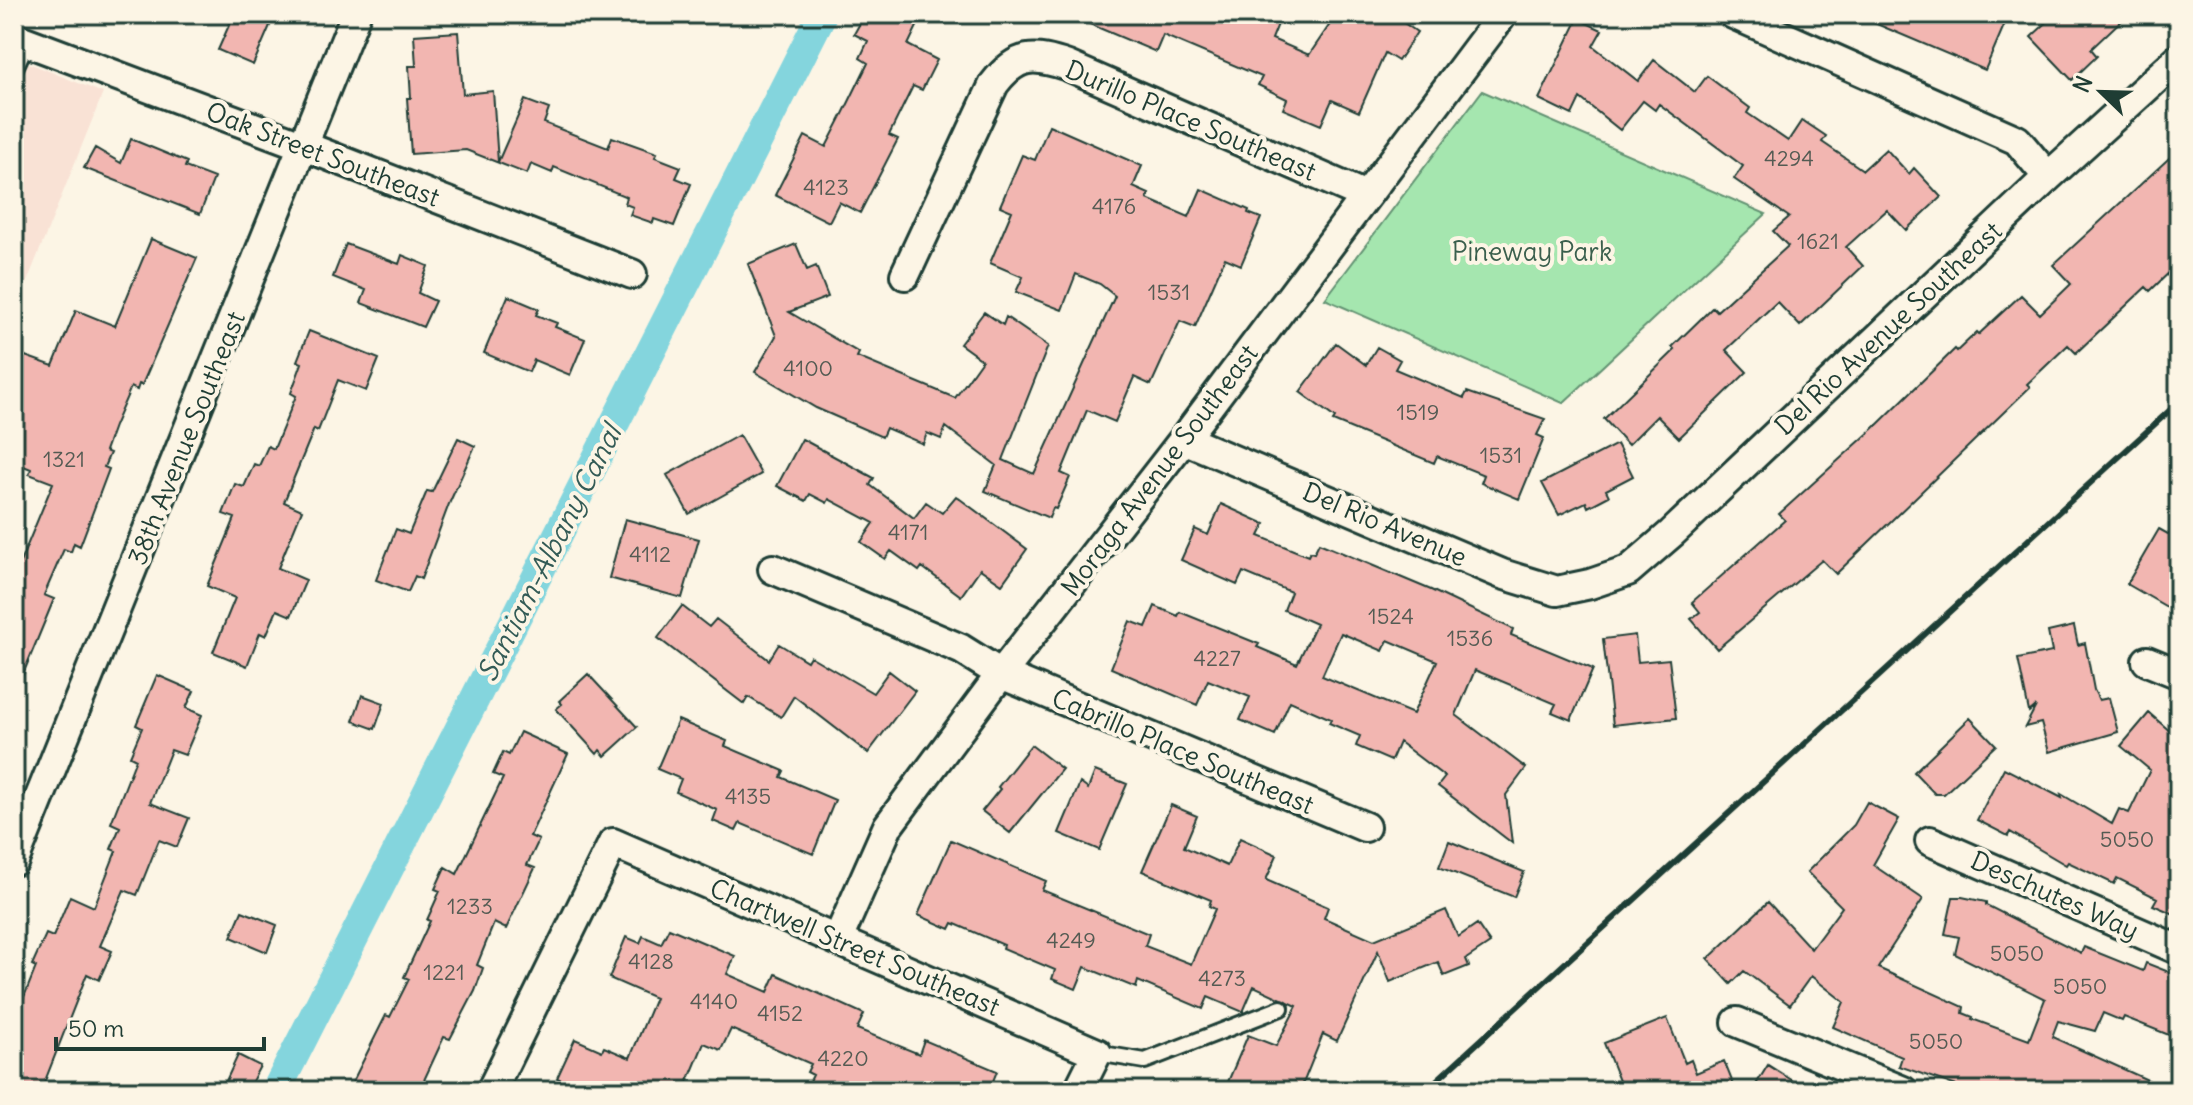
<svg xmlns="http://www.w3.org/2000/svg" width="2193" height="1105" viewBox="0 0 2193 1105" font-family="Delius,sans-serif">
<rect width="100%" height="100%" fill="#fcf5e5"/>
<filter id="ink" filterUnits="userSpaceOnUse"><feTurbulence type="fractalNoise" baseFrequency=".0125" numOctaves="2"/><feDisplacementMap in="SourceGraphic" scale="16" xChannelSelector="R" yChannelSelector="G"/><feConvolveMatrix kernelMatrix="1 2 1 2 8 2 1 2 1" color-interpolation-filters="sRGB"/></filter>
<g filter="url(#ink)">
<path fill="#f9e2d5" d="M14 57 103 93 14 314Z"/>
<path fill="#a5e6af" stroke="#629272" stroke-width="2" d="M1482 91 1766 214 1563 403 1325 299Z"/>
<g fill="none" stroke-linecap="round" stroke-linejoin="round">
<path stroke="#84d5dd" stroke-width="30" d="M276 1091 822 14"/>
</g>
<path fill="#f2b6b1" stroke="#1f3d34" stroke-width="2" fill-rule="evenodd" d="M234 14H275L253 65 218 50Z
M865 14H923L908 45 937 60 922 90 913 86 889 135 898 139 860 213 839 202 829 222 775 195 805 136 826 147 843 114 868 63 860 58 868 41 854 34Z
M1066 14H1255L1278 24 1272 39 1309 55 1337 14H1391L1417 32 1398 61 1385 53 1359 112 1332 100 1321 125 1283 109 1287 99 1258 85 1262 77 1163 35 1156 52Z
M1853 14H2009L1985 70Z
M2056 14H2128L2091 49 2097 56 2072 80 2031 37Z
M1578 19 1602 30 1593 46 1638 81 1654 60 1695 92 1707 76 1750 108 1747 113 1788 141 1802 120 1826 136 1822 142 1863 170 1886 149 1909 174 1914 168 1941 197 1906 230 1887 210 1846 247 1863 266 1800 326 1777 302 1726 350 1747 372 1679 438 1657 416 1628 445 1604 419 1675 350 1672 347 1713 307 1717 311 1788 246 1773 231 1789 217 1734 179 1743 166 1659 104 1655 110 1643 101 1620 130 1580 98 1572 115 1539 99Z
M458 32 463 94 493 91 498 162 525 100 549 109 544 123 608 148 612 137 657 153 655 157 681 167 676 178 691 184 674 226 654 219 653 223 630 215 633 207 625 204 627 197 554 167 552 173 531 164 527 174 466 150 411 154 407 98H411L409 66H416L414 35Z
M1049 125 1142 166 1133 187 1149 194 1147 199 1189 217 1201 189 1249 210 1248 213 1261 218 1241 265 1225 258 1195 327 1180 321 1151 385 1134 377 1115 422 1087 410 1061 473 1070 477 1056 509 1053 508 1049 518 985 491 996 465 946 427 941 439 927 433 923 444 886 428 882 437 816 408 755 372 776 336 748 264 796 244 807 270 816 266 828 297 789 312 859 353 857 357 955 398 982 360 960 344 984 312 1003 325 1006 317 1048 346 1003 460 1034 474 1115 296 1100 284 1076 274 1062 310 1016 292 1023 277 990 263 1012 211 1000 206 1022 155 1035 160Z
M131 139 187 162 185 167 214 178 200 214 84 168 95 148 121 163Z
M2179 149V263L2150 291 2146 287 2076 353 2068 345 2027 384 2030 387 1836 574 1822 560 1717 649 1691 619 1700 612 1692 602 1785 520 1779 514 1873 429 1955 349 1957 351 1977 332 1979 334 2021 295 2040 314 2071 284 2053 265Z
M151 239 197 258 142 385 139 384 137 390 131 387 114 426 105 451 110 453 104 467 109 469 80 546 74 543 71 552 64 549 44 595 54 599 14 696V577L53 483 29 474 31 469 14 462V352L53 366 76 310 115 326Z
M346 244 399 264 402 255 428 266 418 293 435 301 423 327 361 303 366 290 333 277Z
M508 296 539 309 536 315 557 323 555 327 585 339 570 375 534 360 529 372 484 353Z
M309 331 379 359 366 391 338 380 318 431 314 429 284 502 302 510 278 568 306 580 291 616 277 610 266 636 260 633 247 666 213 652 235 598 207 586 235 518 223 514 235 484 244 487 254 464 259 466 268 446 274 449 296 396 291 393 302 363 297 361Z
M1336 343 1366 365 1377 347 1400 360 1395 369 1464 398 1467 392 1545 419 1537 435 1544 438 1519 499 1481 483 1484 475 1437 456 1434 463 1333 421 1335 418 1300 392Z
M739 435 761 474 689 514 667 475Z
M458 438 475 446 449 504 421 579 415 576 408 592 376 580 396 529 409 534 427 491 432 492Z
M802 439 874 478 870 485 914 518 926 502 942 513 956 496 1027 549 1002 584 980 569 961 596 922 567 919 571 891 551 885 559 861 542 874 523 829 499 827 503 810 494 806 501 777 486Z
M1617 444 1633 476 1606 490 1609 496 1588 507 1586 502 1559 515 1542 483Z
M1221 504 1265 524 1259 536 1308 556 1310 552 1314 553 1319 543 1431 590 1513 629 1511 635 1593 669 1571 720 1552 712 1556 704 1475 670 1456 715 1526 768 1506 795 1512 843 1438 786 1445 777 1399 742 1391 761 1356 746 1360 736 1329 723 1331 719 1290 701 1275 735 1240 720 1250 697 1208 680 1197 705 1111 668 1130 621 1146 627 1155 606 1178 616 1180 612 1259 644 1257 647 1297 664 1316 624 1284 610 1291 592 1243 572 1237 585 1181 560 1195 529 1208 535ZM1341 633 1383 651 1388 640 1437 661 1413 714 1322 676Z
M625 519 699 539 682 598 609 578Z
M2159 529 2179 540V614L2127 584Z
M682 606 709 627 716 619 769 660 779 644 807 661 810 656 873 693 889 671 915 691 868 753 794 696 781 717 748 697 744 704 658 638Z
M2074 626 2078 645 2085 643 2094 690 2099 700 2109 698 2118 732 2049 752 2041 723 2025 727 2036 706 2029 712 2018 659 2052 652 2048 632Z
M1635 635 1638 662 1669 659 1676 718 1613 725 1603 639Z
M588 674 637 727 605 756 600 750 597 754 556 709 562 704 559 701Z
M157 675 194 691 186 708 202 715 185 755 171 750 150 803 189 818 177 847 159 840 137 895 124 890 100 946 112 951 99 980 87 974 41 1091H14V1034L21 1017 18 1012 36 967 32 965 46 934 53 937 70 896 94 907 116 851 111 849 120 827 111 823 136 759 130 756 142 728 136 725Z
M362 695 384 703 375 729 353 721Z
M2149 713 2179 739V916L2153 905 2157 898 2117 878 2114 884 2068 862 2066 865 2010 832 2008 836 1977 820 2004 768 2062 798 2061 794 2112 824 2119 809 2129 813 2150 770 2121 746Z
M1970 718 1996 745 1944 794H1935L1914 772Z
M678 720 727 741 725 746 784 771 781 777 835 800 813 854 740 823 736 831 713 821 717 810 676 792 681 779 657 769Z
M520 732 568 754 530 836 539 840 527 865 535 868 506 929 494 923 477 965 483 968 475 991 450 1039 444 1037 419 1091H348L386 1015 390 1017 409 979 404 977 430 921 427 920 440 891 435 889 445 867 457 874 503 778 493 774 503 752 509 755Z
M1031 745 1062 769 1010 833 982 811 1000 789 998 787Z
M1095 771 1127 784 1099 850 1059 833 1080 783 1088 789Z
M1867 802 1899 819 1873 865 1923 899 1878 968 1964 1007 1963 1013 1973 1017 1972 1019 2029 1040 2045 999 1955 954 1959 937 1945 934 1953 897H1962L1986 902V905L2081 953 2084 947 2143 971 2146 963 2179 976V1039L2124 1017 2122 1021 2103 1013 2095 1031 2058 1021 2052 1037 2172 1091H1971L1899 1066 1902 1057 1833 1027 1844 1002 1811 976 1790 1005 1744 971 1731 984 1708 959 1768 902 1811 949 1842 907 1807 872 1854 825Z
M1171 805 1197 816 1184 847 1227 866 1240 838 1277 855 1266 880 1328 907 1324 918 1374 940 1446 910 1458 937 1477 924 1490 943 1466 959 1469 966 1444 976 1438 962 1390 982 1378 951 1337 1041 1323 1034 1300 1091H1224L1248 1035 1276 1046 1297 1006 1254 986 1243 1012 1208 997 1203 1009 1138 981 1136 988 1085 967 1076 989 1052 979 1055 970 1003 948 1004 945 953 923 950 929 918 915 951 840 1046 881 1042 890 1149 934 1145 946 1191 964 1215 909 1209 906 1211 900 1142 871Z
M1449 841 1524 872 1514 897 1439 867Z
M242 911 277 925 267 952 231 937Z
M669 928 735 956 727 974 768 992 776 974 864 1014 857 1029 919 1054 924 1040 997 1071 989 1091H877L860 1084 857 1091H823L808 1085 813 1075 807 1072 811 1064 731 1029 721 1050 704 1043 684 1091H568L571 1084 557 1078 575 1039 602 1051 604 1047 630 1058 655 998 609 978 626 937 640 943 643 936 661 944Z
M1667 1018 1685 1063 1691 1060 1696 1073 1724 1061 1736 1091H1623L1604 1043Z
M238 1055 260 1066 247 1091H241L225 1083Z
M1768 1065 1809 1091H1752Z"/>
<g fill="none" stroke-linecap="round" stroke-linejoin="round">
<defs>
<path id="service" d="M14 70 27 42
M1097 1053 1145 1061 1281 1008"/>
<path id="minor" d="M1733 14 2017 140 2048 177
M14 37 304 146 632 274
M905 275 994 84C1017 54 1033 54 1068 66L1366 196
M1184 439 1502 574 1557 591 1590 584 1628 571 1672 533 2048 177 2179 58
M773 569 961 649 1001 674 1365 827
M2147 661 2179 674
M1930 841 2179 950
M14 861 356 14
M838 939 888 826 1001 674 1184 439 1503 14
M1737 1022 1903 1091
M491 1091 613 843 1097 1053 1078 1091"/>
</defs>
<use href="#service" stroke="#1f3d34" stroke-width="20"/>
<use href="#minor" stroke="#1f3d34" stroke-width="34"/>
<use href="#service" stroke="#fcf5e5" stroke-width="14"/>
<use href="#minor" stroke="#fcf5e5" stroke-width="28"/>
<path stroke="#1f3d34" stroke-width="6" d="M1425 1091 2179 402"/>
</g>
</g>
<g text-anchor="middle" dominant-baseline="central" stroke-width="8" stroke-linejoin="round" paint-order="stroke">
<g font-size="22" fill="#545b53">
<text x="1789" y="158">4294</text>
<text x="826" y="187">4123</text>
<text x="1114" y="206">4176</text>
<text x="1818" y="241">1621</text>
<text x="1169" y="292">1531</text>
<text x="808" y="368">4100</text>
<text x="1418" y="412">1519</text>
<text x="1501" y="455">1531</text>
<text x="64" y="459">1321</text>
<text x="908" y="532">4171</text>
<text x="650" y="554">4112</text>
<text x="1391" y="616">1524</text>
<text x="1470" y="638">1536</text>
<text x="1217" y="658">4227</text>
<text x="748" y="796">4135</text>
<text x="2127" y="839">5050</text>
<text x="470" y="906">1233</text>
<text x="1071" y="940">4249</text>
<text x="2017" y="953">5050</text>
<text x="651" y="961">4128</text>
<text x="444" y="972">1221</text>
<text x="1222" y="978">4273</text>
<text x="2080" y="986">5050</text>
<text x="714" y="1001">4140</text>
<text x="780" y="1013">4152</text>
<text x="1936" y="1041">5050</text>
<text x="843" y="1058">4220</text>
</g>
<g font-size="26" fill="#1f3d34" stroke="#fcf5e5">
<text transform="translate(1191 120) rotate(23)">Durillo Place Southeast</text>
<text transform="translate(323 154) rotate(21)">Oak Street Southeast</text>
<text transform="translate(1888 328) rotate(-43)">Del Rio Avenue Southeast</text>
<text transform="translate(186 438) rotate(-68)">38th Avenue Southeast</text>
<text transform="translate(1159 470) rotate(-53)">Moraga Avenue Southeast</text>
<text transform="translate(1385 524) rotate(23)">Del Rio Avenue</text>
<text transform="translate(1183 751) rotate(23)">Cabrillo Place Southeast</text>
<text transform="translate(2055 895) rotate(24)">Deschutes Way</text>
<text transform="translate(855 947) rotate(23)">Chartwell Street Southeast</text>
</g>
<g font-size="26" fill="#3a5f4d" stroke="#fcf5e5">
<text x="1532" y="251">Pineway Park</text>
</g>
<g font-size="28" font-style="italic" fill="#335b56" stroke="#fcf5e5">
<text transform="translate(549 553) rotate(-63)">Santiam-Albany Canal</text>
</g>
</g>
<rect width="2193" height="1105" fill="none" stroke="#fcf5e5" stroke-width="48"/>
<rect x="24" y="24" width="2145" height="1057" fill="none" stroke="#1f3d34" stroke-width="3" filter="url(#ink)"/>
<g transform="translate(2101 92) rotate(293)" stroke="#fcf5e5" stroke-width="6" paint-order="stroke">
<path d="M0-6L14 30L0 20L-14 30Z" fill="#1f3d34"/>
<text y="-12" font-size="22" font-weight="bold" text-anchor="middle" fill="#1f3d34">N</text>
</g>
<path d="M56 1037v12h208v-12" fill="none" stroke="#1f3d34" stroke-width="4"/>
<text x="68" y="1037" font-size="24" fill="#1f3d34" stroke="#fcf5e5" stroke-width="6" paint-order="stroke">50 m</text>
</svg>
